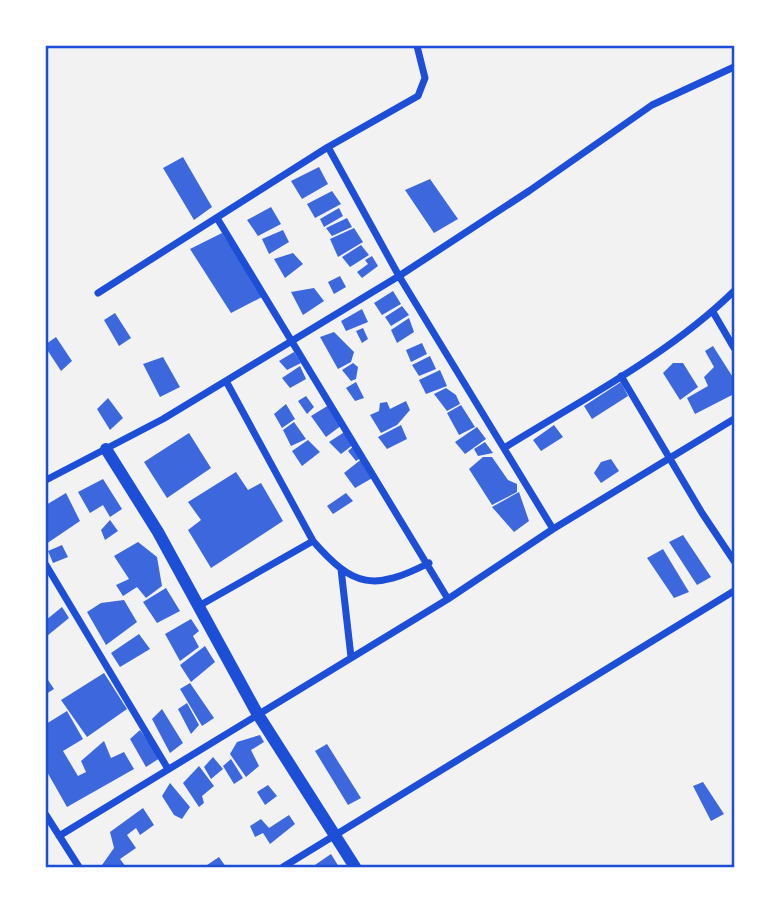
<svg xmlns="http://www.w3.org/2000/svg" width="780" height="913" viewBox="0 0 780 913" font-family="Signika,sans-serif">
<rect width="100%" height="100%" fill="#f2f2f2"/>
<path fill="#3d67dc" d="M183 157 212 207 194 220 163 168Z
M319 167 328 184 302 199 291 181Z
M430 179 458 219 434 233 405 190Z
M332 191 341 204 315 218 307 204Z
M271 207 281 224 258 236 247 220Z
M339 208 343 216 324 227 320 219Z
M347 218 352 227 332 236 326 228Z
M354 228 363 242 338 257 330 239Z
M283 230 289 242 269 254 262 239Z
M222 233 264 296 231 313 190 249Z
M361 245 369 255 350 267 342 257Z
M293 253 303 264 285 278 274 259Z
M372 256 378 266 362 278 357 272 368 264 365 260Z
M340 276 346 287 334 294 328 282Z
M314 288 324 301 303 315 291 292Z
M393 291 401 304 382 315 374 303Z
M402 306 409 315 391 326 385 317Z
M362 309 368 322 346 331 341 321Z
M115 313 131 338 119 346 104 320Z
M409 318 414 332 397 343 391 330Z
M363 328 368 339 362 343 356 331Z
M334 332 354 352 351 362 338 369 320 337Z
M56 337 72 361 61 371 46 348V344Z
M422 343 427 354 411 362 406 350Z
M713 346 734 379V394L695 414 687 398 708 386 704 377 714 367 705 351Z
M294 352 301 363 287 370 279 361Z
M430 356 436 369 419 376 412 365Z
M163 357 180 387 160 397 143 364Z
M353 363 358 367 356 379 351 381 342 370Z
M673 363H683L698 387 680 400 663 373Z
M300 366 306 379 290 388 282 378Z
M440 370 447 386 426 394 419 380Z
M356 382 364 398 355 401 346 388Z
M621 382 628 396 592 419 584 406Z
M446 388 456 395 460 404 447 411 434 394Z
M306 396 314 407 307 414 298 401Z
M108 398 123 418 110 430 97 409Z
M406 401 410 410 397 425 381 433 370 415 379 411 380 403 387 402 390 409Z
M286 404 295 419 282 428 274 414Z
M329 405 342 425 326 437 311 416Z
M461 405 475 427 459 435 447 413Z
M294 422 306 439 291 446 283 430Z
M401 425 407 439 387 449 378 437Z
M554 425 563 437 541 451 533 440Z
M477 427 486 439 465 454 455 442Z
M346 431 354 444 341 454 329 442Z
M189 433 211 468 167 498 144 462Z
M308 440 320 452 302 466 292 451Z
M485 442 493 453 478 456 474 449Z
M355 445 362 457 356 461 348 451Z
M483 457H492L508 480 517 484V492L492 505 469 469Z
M363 458 374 477 355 488 344 473Z
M611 459 619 471 601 483 594 473 601 462Z
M236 472 248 490 261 483 283 521 211 568 188 530 201 520 188 502Z
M103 479 122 509 110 517 103 505 90 513 78 492Z
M519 492 529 521 514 532 492 507Z
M66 493 80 521 46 544V505Z
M346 493 353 501 333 514 327 506Z
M110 520 118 531 105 540 101 530Z
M683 535 711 577 697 585 669 542Z
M138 542 157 557 162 586 146 598 137 587 123 596 116 585 129 579 114 556Z
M62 545 68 557 53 563 48 551Z
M663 549 689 592 674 598 647 558Z
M166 588 180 611 157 623 143 602Z
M124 600 137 622 106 645 87 612 101 603Z
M62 607 69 618 47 636 46 620Z
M191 619 199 631 193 636 199 647 180 661 165 634Z
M139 634 150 649 120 667 111 653Z
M205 646 215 662 191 682 180 665Z
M104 673 127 709 87 737 61 700Z
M46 677 54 689 46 694Z
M190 683 214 718 202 726 180 689Z
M187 703 199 725 191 734 178 709Z
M162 709 183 743 170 753 152 719Z
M67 711 83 739 63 751 78 776 86 772 81 761 104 741 111 758 124 752 134 769 67 807 46 770V724Z
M140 730 160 758 146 767 130 739Z
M260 735 264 742 251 750 259 766 246 777 230 754 237 742Z
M327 744 361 798 348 805 315 751Z
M213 757 223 769 211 779 204 767Z
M231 759 243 778 234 784 223 766Z
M199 766 214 786 202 796 204 803 199 807 183 783Z
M703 782 724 814 711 821 693 786Z
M170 783 190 807 182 819 174 815 162 796Z
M268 785 277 796 265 805 257 792Z
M143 808 154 825 140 835 136 828 127 835 136 848 120 859 126 867H104L102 865 114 848 110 832Z
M289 815 295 824 270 844 263 833 255 837 250 826 261 819 269 828Z
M331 854 339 867H312Z
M219 857 226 867H204Z"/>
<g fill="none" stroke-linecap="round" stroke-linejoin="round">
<path stroke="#1d4ed8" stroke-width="7" d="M328 147 399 276 553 529
M217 218 448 599
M98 293 328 147 418 96 425 78 417 46
M713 312 734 348
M621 376 702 513 734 561
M226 381 313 541
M504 448C580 401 670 354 734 291
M46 480 163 419 399 276 529 191 652 105 734 67
M46 565 168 769
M341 569 351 657
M197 607 313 541C354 588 374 591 429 563
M46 815 79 867
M59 836 448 599 553 529 734 419
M283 867 734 591"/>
<path stroke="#1d4ed8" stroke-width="12" d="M106 449 158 532 257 713 355 867"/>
</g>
<rect width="780" height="913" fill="none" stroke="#ffffff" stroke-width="94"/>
<rect x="47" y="47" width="686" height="819" fill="none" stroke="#1d4ed8" stroke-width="2.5"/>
</svg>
